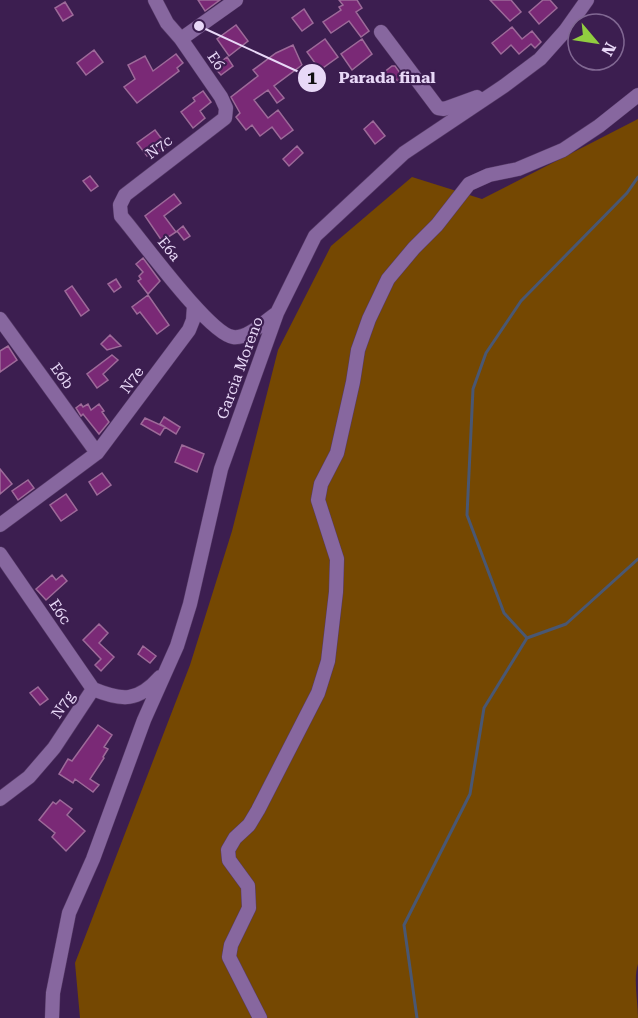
<svg xmlns="http://www.w3.org/2000/svg" width="638" height="1018" viewBox="0 0 638 1018" font-family="'Roboto Serif',serif">
<rect width="100%" height="100%" fill="#3c1e50"/>
<path fill="#754802" d="M638 119V964C633 979 638 1001 638 1018H80L75 963 190 665 232 531 278 350 331 246 412 177 482 199Z"/>
<g fill="none" stroke-linecap="round" stroke-linejoin="round">
<path stroke="#495773" stroke-width="3" d="M527 638 504 613 467 515 473 389 486 353 521 301 627 193 638 177
M417 1018 404 925 470 794 484 708 527 638 566 624 638 559"/>
</g>
<path fill="#7a2976" stroke="#9d6a99" stroke-width="1.5" d="M198 0H220L205 11Z
M339 0H357L362 8 356 12 369 31 361 37 349 21 331 33 323 22 341 10 339 7 343 5Z
M490 0H511L521 12 510 21Z
M543 0H550L557 8 539 24 529 12Z
M65 2 73 15 63 21 55 8Z
M304 9 313 23 302 31 292 18Z
M236 25 248 41 229 56 217 39Z
M512 27 522 39 532 31 541 42 535 48 531 44 519 54 511 45 501 54 492 43Z
M325 39 338 57 320 70 307 52Z
M362 39 372 54 352 70 341 54Z
M293 45 302 65 274 86 284 98 277 103 268 90 254 100 268 118 278 110 293 130 281 139 272 127 260 136 252 125 246 130 236 117 240 113 231 97 258 76 253 70 276 53Z
M94 50 103 62 86 75 77 63Z
M176 54 183 63 177 68 179 71 137 103 124 87 135 79 128 65 145 56 153 71Z
M227 57 233 66 221 75 214 67Z
M392 66H395L403 77 397 81 393 75 382 83 378 77Z
M203 91 211 102 200 111 205 118 193 128 181 112 195 101 193 98Z
M373 121 385 136 375 144 364 129Z
M155 130 167 146 155 155 152 152 147 156 137 143Z
M297 146 303 153 289 166 283 159Z
M90 176 98 186 91 191 83 181Z
M174 194 181 203 164 216 176 232 162 241 145 216Z
M183 226 190 236 184 240 177 231Z
M143 258 160 281 148 294 138 281 141 279 139 276 143 272 136 264Z
M116 279 121 287 114 292 108 284Z
M72 286 89 310 81 316 65 291Z
M148 295 169 325 157 334 140 312 137 314 132 307Z
M110 335 121 346 107 350 101 344Z
M8 346 17 360 0 372V351Z
M112 355 118 360 103 374 108 380 97 388 87 374Z
M81 404 83 407 88 404 91 410 99 404 104 411 102 412 109 422 99 434 83 414 81 416 76 408Z
M164 417 180 427 176 434 160 424Z
M145 418 165 427 160 435 141 424Z
M182 445 204 454 197 472 175 462Z
M0 469 12 484 0 494Z
M102 473 111 485 97 495 89 482Z
M28 480 34 488 18 500 12 491Z
M66 494 77 510 61 521 50 505Z
M52 575 56 580 62 575 67 581 46 600 36 589Z
M99 624 108 633 99 643 114 657 101 671 95 665 101 659 83 640Z
M143 646 156 656 150 663 138 654Z
M38 687 48 699 40 705 30 693Z
M98 725 112 735 104 747 108 749 103 757 104 758 90 779 99 785 93 792 75 779 73 783 59 774 68 759 72 761Z
M60 800 72 809 67 815 85 831 66 851 52 837 55 833 39 820 53 802 56 804Z"/>
<g fill="none" stroke-linecap="round" stroke-linejoin="round">
<defs>
<path id="minor" d="M155 0 167 23 181 39 221 97 226 108 225 118 125 195 120 205 121 216C140 238 209 334 233 337 248 339 265 321 277 313
M381 32 438 108 444 109 477 97
M181 39 236 0
M0 319 97 453
M0 525 97 453 189 330 193 320 194 306
M0 554 93 689
M93 689C122 701 138 702 160 677
M0 799 29 777 54 748 93 689
M52 1018 53 993 69 913 93 859 144 720 177 646 190 604 221 469 277 313 315 236 404 153 504 86 540 59 565 31 587 0
M260 1018 229 957 231 945 249 908 248 886 229 860 228 850 235 838 249 825 258 810 318 693 328 661 336 592 337 559 318 500 321 484 337 453 353 382 358 350 369 319 388 279 414 248 437 225 469 184 489 175 518 169 563 150 599 126 638 95"/>
</defs>
<use href="#minor" stroke="#563b67" stroke-width="15"/>
<use href="#minor" stroke="#87679f" stroke-width="14"/>
</g>
<g text-anchor="middle" dominant-baseline="central" stroke-width="4.5" stroke-linejoin="round" paint-order="stroke">
<g font-size="15" fill="#e8d8f7" stroke="#3c1e50">
<text transform="translate(216 61) rotate(56)">E6</text>
<text transform="translate(159 147) rotate(-37)">N7c</text>
<text transform="translate(169 249) rotate(51)">E6a</text>
<text transform="translate(240 368) rotate(-70)">Garcia Moreno</text>
<text transform="translate(62 376) rotate(54)">E6b</text>
<text transform="translate(132 380) rotate(-54)">N7e</text>
<text transform="translate(60 612) rotate(56)">E6c</text>
<text transform="translate(63 705) rotate(-57)">N7g</text>
</g>
</g>
<path fill="none" stroke="#e8d8f7" stroke-width="2" d="M199 26L312 78"/>
<g fill="#e8d8f7" stroke="#3c1e50" stroke-width="2">
<circle cx="199" cy="26" r="6"/>
<circle cx="312" cy="78" r="15"/>
</g>
<g font-size="18" text-anchor="middle" font-weight="bold" fill="#111">
<text x="312" y="84">1</text>
</g>
<g font-size="16" text-anchor="middle" font-weight="bold" fill="#e8d8f7" stroke="#3c1e50" stroke-width="4.5" stroke-linejoin="round" paint-order="stroke">
<text x="387" y="83">Parada final</text>
</g>
<g transform="translate(596 42) rotate(119)"><circle r="28" fill="#3c1e50" stroke="#816893" stroke-width="1.5"/>
<path d="M0-4.5L10 22L0 15L-10 22Z" fill="#91cd40"/>
<text y="-9" font-size="16" font-weight="bold" text-anchor="middle" fill="#e8d8f7">N</text>
</g>
</svg>
